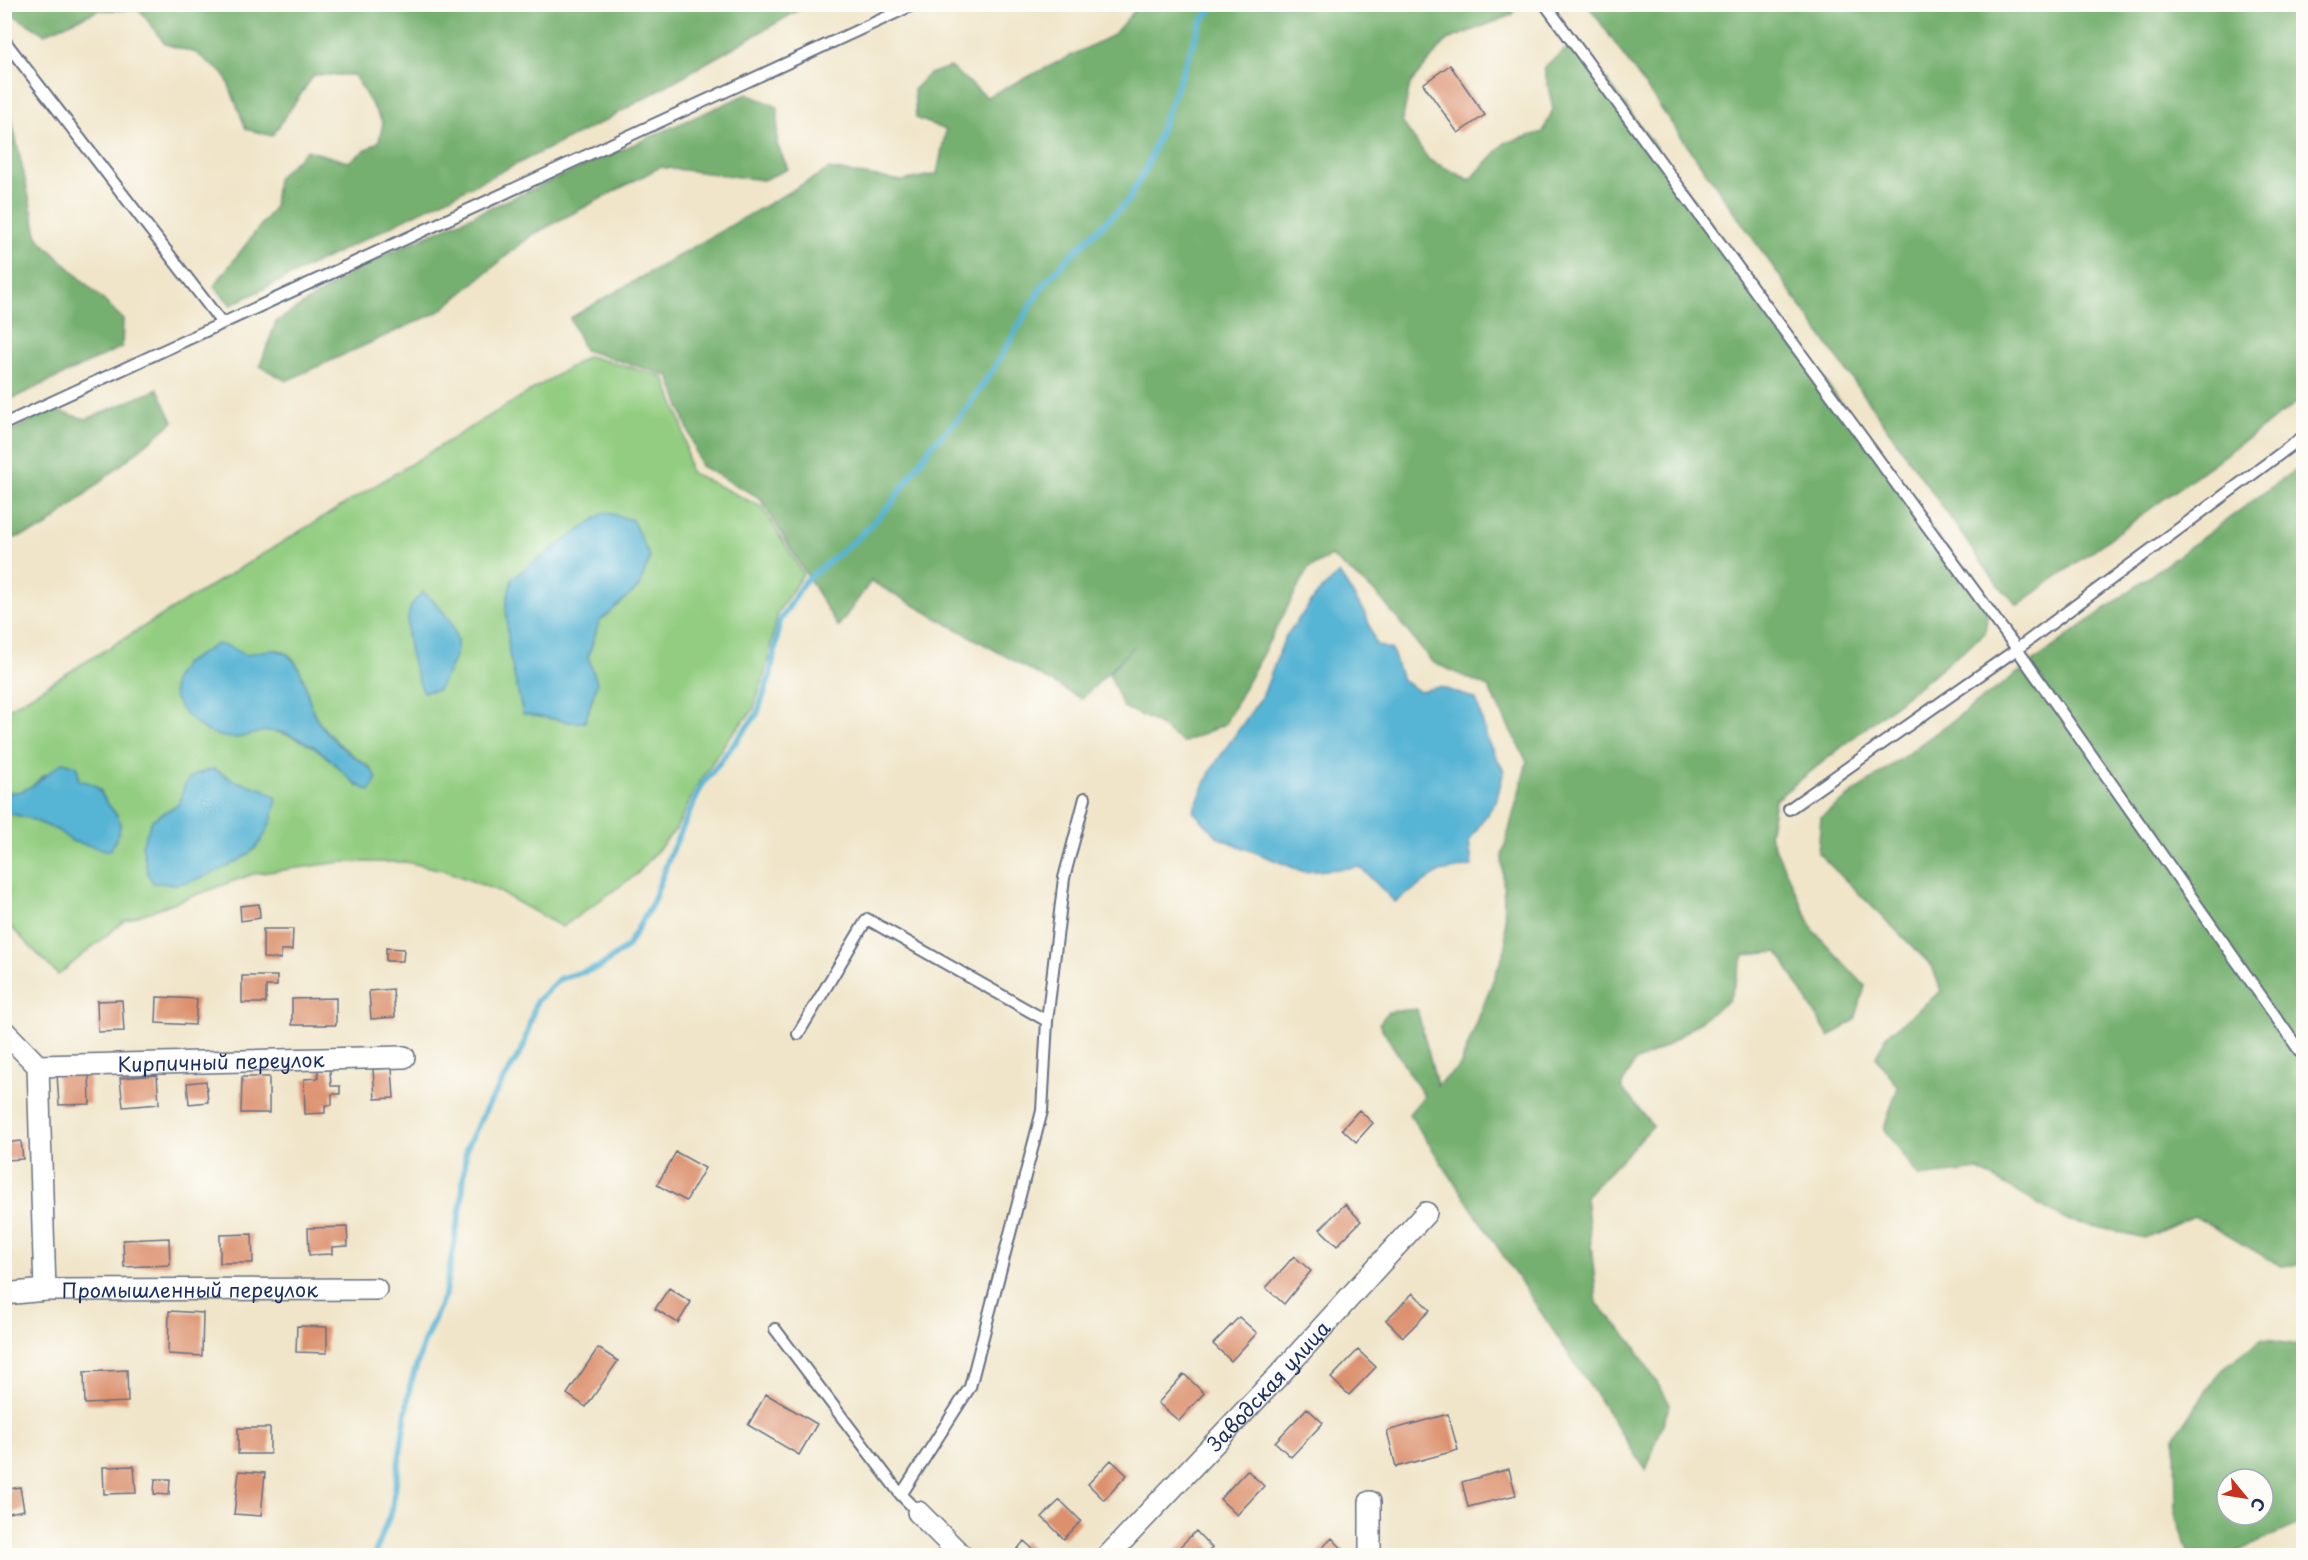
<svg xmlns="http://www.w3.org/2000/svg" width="2308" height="1560" viewBox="0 0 2308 1560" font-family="'Playpen Sans',sans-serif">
<rect width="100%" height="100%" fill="#fdfcf7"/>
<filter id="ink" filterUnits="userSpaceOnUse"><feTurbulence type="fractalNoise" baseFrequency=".0167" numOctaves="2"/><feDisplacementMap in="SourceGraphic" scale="12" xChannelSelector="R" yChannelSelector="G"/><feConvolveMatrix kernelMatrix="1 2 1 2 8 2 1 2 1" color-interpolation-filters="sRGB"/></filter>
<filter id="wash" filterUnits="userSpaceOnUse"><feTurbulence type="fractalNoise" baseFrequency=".008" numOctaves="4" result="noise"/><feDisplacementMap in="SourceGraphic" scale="24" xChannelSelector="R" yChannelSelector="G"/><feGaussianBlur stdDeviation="1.35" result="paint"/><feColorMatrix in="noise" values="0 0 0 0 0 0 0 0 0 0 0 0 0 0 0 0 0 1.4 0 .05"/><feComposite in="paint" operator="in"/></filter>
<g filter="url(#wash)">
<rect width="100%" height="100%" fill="#f0e5c9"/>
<path fill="#93cd81" stroke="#577e70" stroke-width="1.5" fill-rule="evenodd" d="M588 356 664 377 682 425 690 472 762 507 803 574 778 612 765 674 753 710 727 740 696 788 676 829 637 874 562 927 498 891 443 870 406 862H342L253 874 124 921 58 975 5 921 4 813 26 817 57 830 72 841 91 846 118 816 106 802 100 789 79 781 45 774C33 786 23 795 5 792V711ZM650 557 639 587 599 622 588 657 597 683 585 722H571L523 714ZM423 592C439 604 462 630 456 651 452 665 444 678 438 690L411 647 407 635ZM217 644C225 646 242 655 248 655 257 655 270 648 280 650 306 657 305 704 319 722 333 741 351 755 371 768L358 787 339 767 314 747 291 736 269 730 249 735 184 664ZM214 769 235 781 263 789 236 862 195 878 153 883C139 858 146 846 152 820L179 804Z"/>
<path fill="#76b06f" stroke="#487066" stroke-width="1.5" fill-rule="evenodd" d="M4 5 5 4 808 5 606 120 231 305 214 286 274 208 277 178 307 150 348 162 379 141 383 123 354 75H314L272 136 246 129 225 75 196 53 165 44 140 10H99L44 34 5 10Z
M1136 5H1515L1512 15 1447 40 1410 84 1402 122 1429 160 1470 180 1505 143 1543 132 1553 109 1544 67 1578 40 1988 606 1985 633 1775 800 1769 835 1814 931 1865 986 1855 1020 1829 1037 1778 952 1744 955 1729 1000 1666 1046 1635 1062 1621 1087 1653 1126 1586 1196 1597 1303 1632 1342 1670 1404 1646 1470 1409 1114 1424 1096 1379 1024 1388 1012 1417 1009 1437 1085 1460 1066 1506 947 1502 856 1527 762 1488 687 1432 662 1378 595 1331 556 1308 569 1225 724 1183 743 1155 722 1123 707 1109 673 1134 646 1082 699 871 581 838 627 760 498 701 466 669 376 584 350 570 318 829 169 902 181 937 174 946 130 916 118 914 89 929 74 950 67 987 97 1113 35 1136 9Z
M1588 5H2303V398L2018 605 1997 584Z
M747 94 778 107 777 144 788 169 763 180 660 167 532 235 440 311 286 381 260 366 276 322 368 262Z
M4 113 11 117 38 238 123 319 122 347 5 402Z
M158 389 173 422 43 529 5 541V434L51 410 87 419Z
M2303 464V1264L2281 1266 2194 1216 2145 1238 2066 1220 1979 1170 1919 1177 1884 1128 1898 1087 1876 1057 1887 1035 1941 991 1932 966 1818 853 1821 817Z
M2261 1339 2303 1346V1522L2229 1555H2189L2176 1517 2175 1436 2221 1370ZM2227 1479H2263V1515H2227Z"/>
<path fill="#56b4d4" stroke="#387299" stroke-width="1.5" d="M605 512 632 520 650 557 639 587 599 622 588 657 597 683 585 722H571L523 714 509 653 506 606 512 578Z
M1339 573 1366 615 1376 645 1392 650 1402 680 1419 691 1440 687 1476 699 1488 742 1504 771 1496 801 1469 841 1472 866 1440 872 1395 902 1360 867 1304 872 1219 838 1193 811 1212 768 1263 695 1285 637 1318 593Z
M423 592C439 605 458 625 457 647 456 661 444 678 438 690L423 692C413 666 401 634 411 607 413 601 419 597 423 592Z
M217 644 231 647 245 655C259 652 277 645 289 656 308 673 305 700 317 720 323 729 338 745 346 751 358 761 370 764 377 778L370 791C347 783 334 758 313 746 301 739 284 731 270 731 258 730 246 738 234 738 210 738 186 720 175 699 173 694 173 686 173 681L184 664Z
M63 762 77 766 79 781C98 782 98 790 107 803 112 810 119 815 120 824 121 832 114 843 110 851L72 841 57 830 26 817 5 813V792C29 796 44 775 63 762Z
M214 769 235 781 263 789 277 798C274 814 268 833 257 846 245 861 197 882 177 884 169 884 161 883 153 883L148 874 142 845 152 820 179 804C186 778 187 775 214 769Z"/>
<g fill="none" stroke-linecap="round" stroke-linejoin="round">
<path stroke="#56b4d4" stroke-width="6" d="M374 1556 392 1509 410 1386 424 1342 445 1294 462 1199 466 1149 487 1107 523 1048 536 1002 559 979 600 967 627 947 653 902 670 855 702 785 757 714 770 676 780 621 804 582 859 537 892 503 931 446 962 415 994 368 1041 288 1069 257 1127 202 1146 169 1201 22 1215 4"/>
</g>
<g id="blocks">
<path fill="#dc906d" d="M1450 65 1485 115 1458 133 1423 84Z
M259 904 260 918 241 921 240 906Z
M263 929H293L292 950H281V959L263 958Z
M386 948 404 949 403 961H386Z
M242 976H277V986H266V1003H242Z
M393 989 395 1017 371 1019 369 991Z
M157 997 197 999 195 1025 156 1023Z
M336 998V1025H292V999Z
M122 1000 124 1031 98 1032 97 1001Z
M392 1068 394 1098 375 1099 373 1069Z
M318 1070H330L331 1086H340V1094H332V1105H325V1113L305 1114 304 1079 318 1078Z
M89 1072 90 1104 59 1105 57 1074Z
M157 1075 159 1104 123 1107 120 1078Z
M242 1077H269V1113H241Z
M206 1081 208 1102 189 1104 187 1083Z
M1359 1110 1373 1123 1356 1142 1342 1129Z
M21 1141 23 1159 4 1160V1143Z
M676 1152 705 1168 686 1201 657 1185Z
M1345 1204 1361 1221 1337 1246 1320 1229Z
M347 1227 348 1246 332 1247V1254L309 1255 308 1228Z
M252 1234 253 1263H220V1235Z
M169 1238 170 1265 124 1267 123 1240Z
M1294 1256 1311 1271 1284 1304 1266 1288Z
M669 1288 691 1302 678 1323 655 1309Z
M1413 1293 1430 1310 1403 1337 1386 1320Z
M169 1311 203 1313 202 1356 168 1354Z
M1239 1317 1257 1333 1231 1361 1213 1344Z
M297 1326 327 1327V1353L296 1352Z
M598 1348 618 1361 586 1407 567 1394Z
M1358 1350 1376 1367 1349 1395 1331 1378Z
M127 1370 128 1402 85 1404 84 1372Z
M1184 1374 1204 1393 1179 1421 1158 1403Z
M766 1394 817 1424 799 1455 748 1425Z
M1307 1408 1323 1423 1291 1457 1275 1442Z
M1448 1414 1458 1450 1396 1467 1387 1431Z
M238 1428H270V1454H238Z
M1111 1460 1127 1475 1104 1500 1088 1484Z
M134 1466 136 1493 104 1494 103 1467Z
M1509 1469 1516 1495 1468 1507 1462 1482Z
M1247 1470 1264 1486 1237 1515 1220 1499Z
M239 1471 265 1473 261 1516 234 1514Z
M155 1479H170L169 1495 154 1494Z
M20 1487 24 1510 4 1514V1490Z
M1060 1500 1081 1521 1064 1539 1042 1517Z
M1196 1531 1212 1548 1204 1556H1170Z
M1332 1538 1349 1556H1314Z
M1024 1541 1041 1556H1012Z"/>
</g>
</g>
<g filter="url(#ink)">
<use href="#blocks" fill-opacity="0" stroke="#666f83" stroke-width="1.5"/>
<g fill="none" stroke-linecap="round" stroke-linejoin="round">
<defs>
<path id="lane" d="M1545 4 2017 649 2304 1057
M4 40 222 323
M4 424 915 4
M1789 809 2017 649 2304 436
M798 1034 867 919 1047 1021
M775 1329 901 1495 918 1512
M901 1495 970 1387 1042 1111 1047 1021 1064 878 1085 798"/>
<g id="street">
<path d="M4 1031 38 1066 45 1290"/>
<path id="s1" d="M38 1066 404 1057"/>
<path id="s2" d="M4 1294 45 1290 376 1289"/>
<path d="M1370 1502V1556"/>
<path d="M918 1512 962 1556"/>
<path id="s3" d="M1108 1556 1280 1374 1426 1213"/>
</g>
</defs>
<use href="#lane" stroke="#666f83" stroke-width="14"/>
<use href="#street" stroke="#666f83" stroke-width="24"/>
<use href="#lane" stroke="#fff" stroke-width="10"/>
<use href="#street" stroke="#fff" stroke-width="21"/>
</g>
</g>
<g text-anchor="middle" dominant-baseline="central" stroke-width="4.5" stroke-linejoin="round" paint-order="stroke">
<g font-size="20" fill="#1b2f5e" stroke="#fdfcf7">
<text stroke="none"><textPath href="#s1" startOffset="183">Кирпичный переулок</textPath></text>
<text stroke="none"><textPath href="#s2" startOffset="186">Промышленный переулок</textPath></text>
<text stroke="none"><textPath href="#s3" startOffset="234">Заводская улица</textPath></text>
</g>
</g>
<rect width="2308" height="1560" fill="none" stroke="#fdfcf7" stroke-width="24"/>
<g transform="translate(2245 1497) rotate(120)"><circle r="28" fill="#fdfcf7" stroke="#a3aaba" stroke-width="1.5"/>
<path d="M0-4.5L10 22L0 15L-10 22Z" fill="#c8321e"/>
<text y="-9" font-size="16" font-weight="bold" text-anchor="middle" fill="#1b2f5e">С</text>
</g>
</svg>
